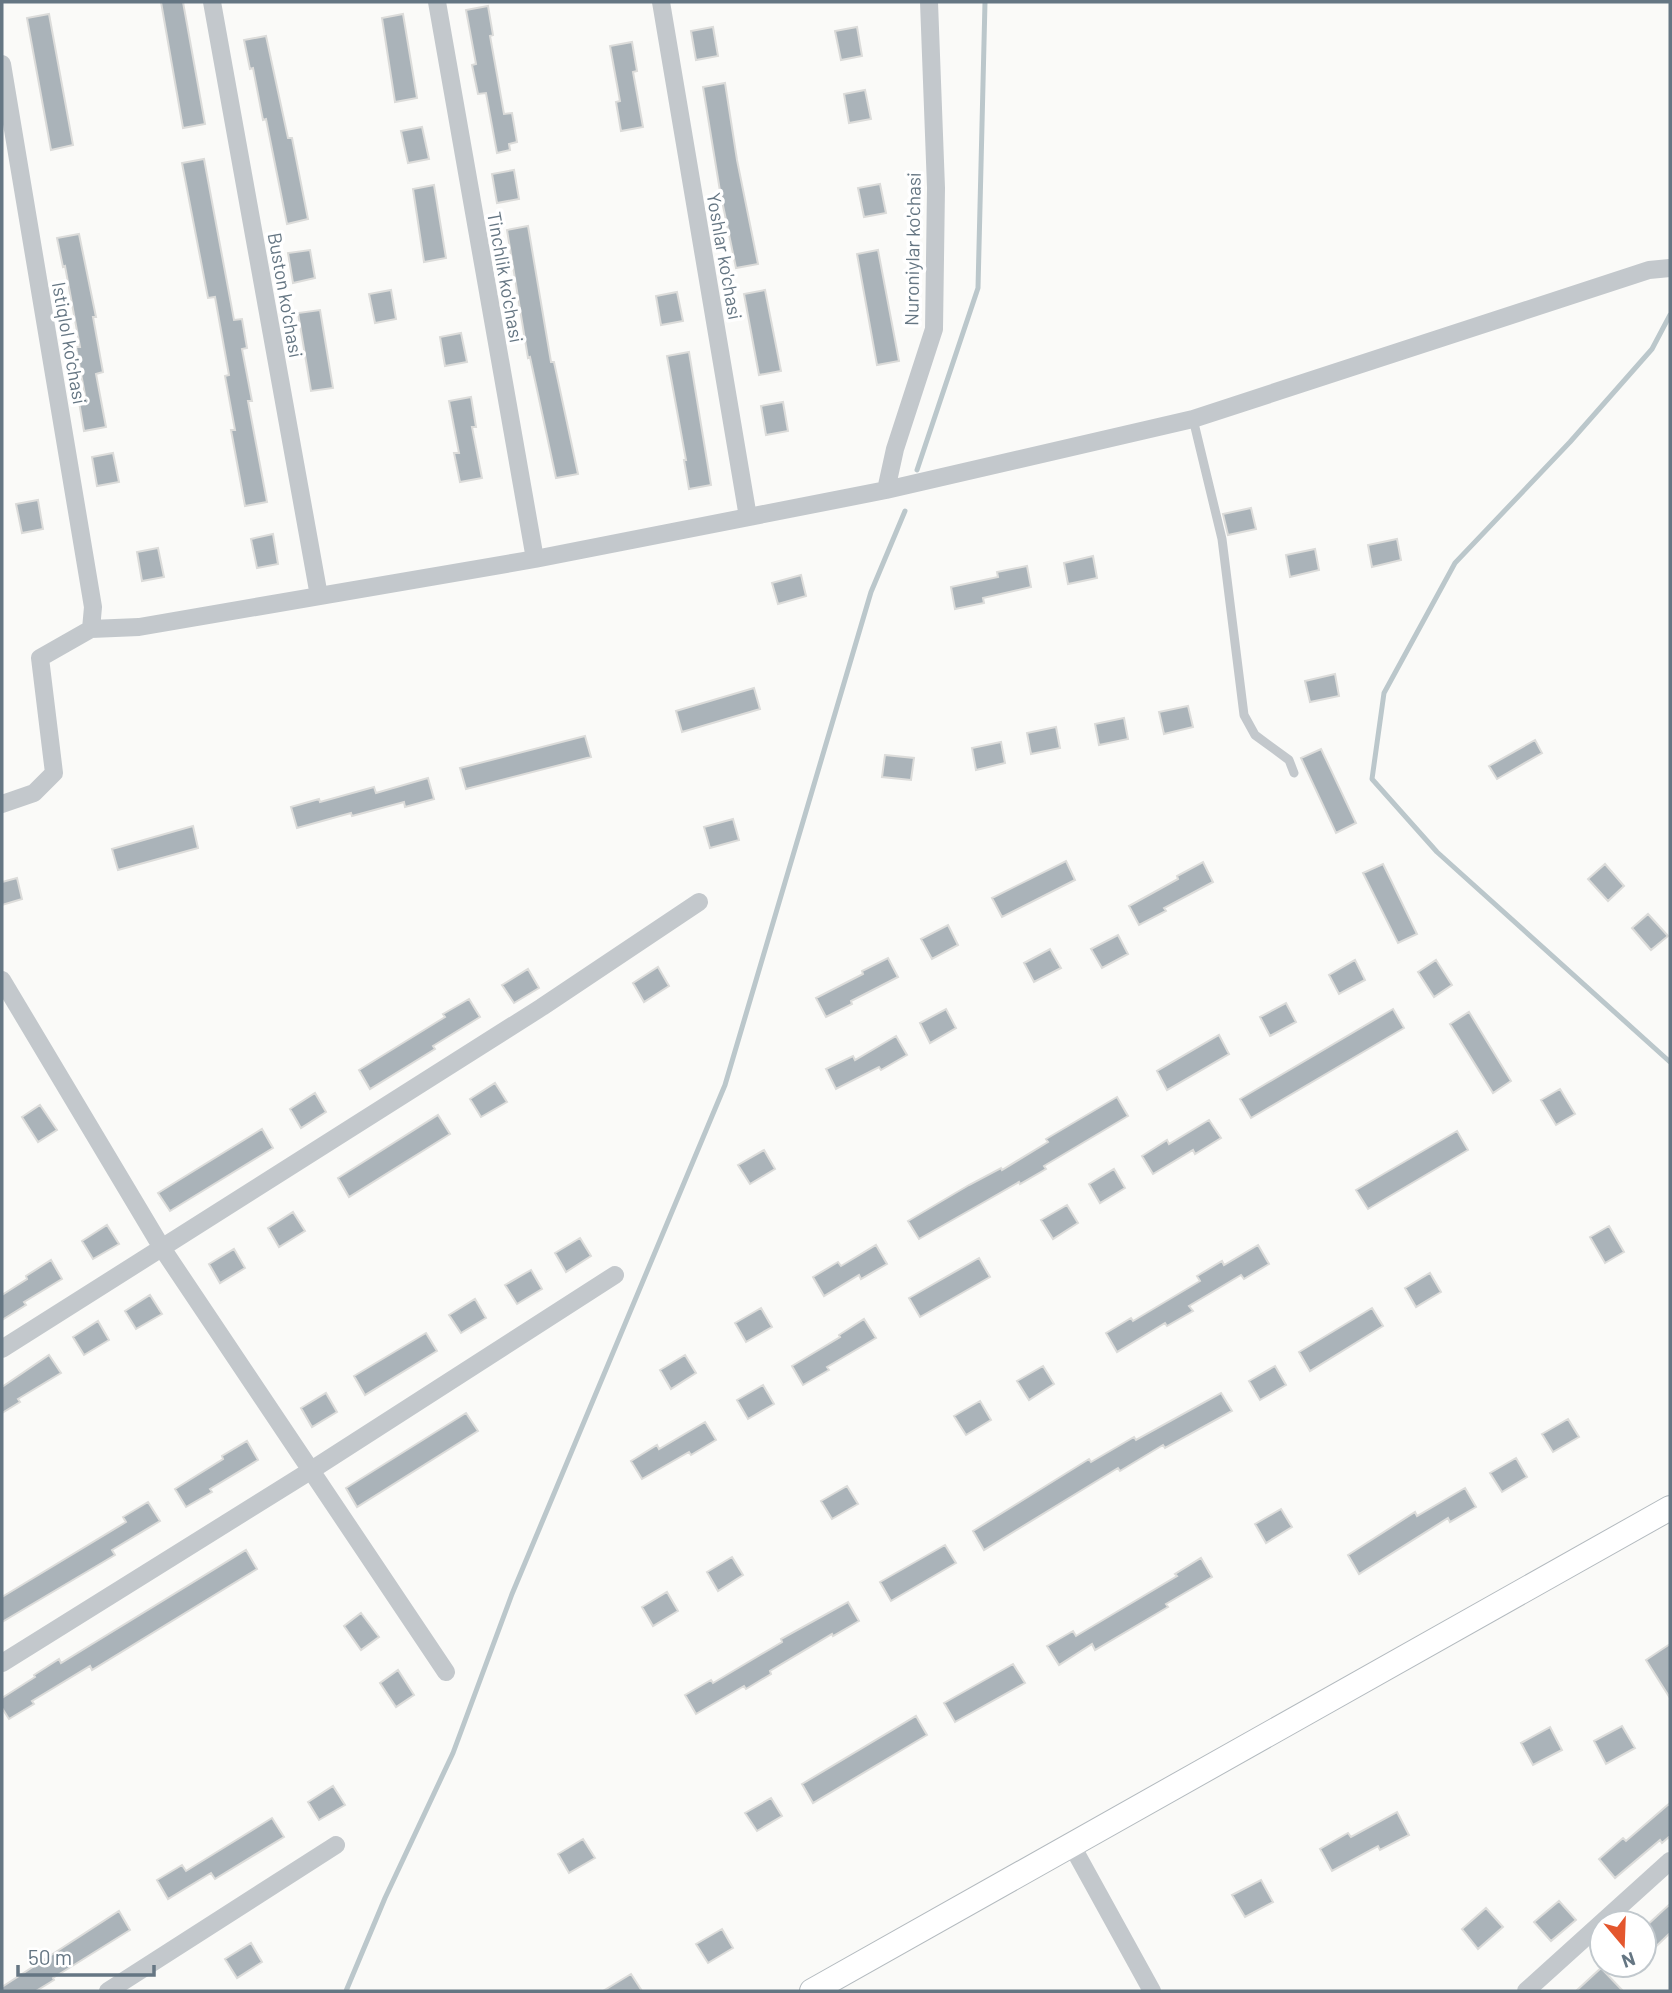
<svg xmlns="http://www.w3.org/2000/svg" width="1672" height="1993" viewBox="0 0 1672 1993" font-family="Barlow,sans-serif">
<rect width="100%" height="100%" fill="#fafaf8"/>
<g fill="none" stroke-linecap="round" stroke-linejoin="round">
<path stroke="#bbc7cb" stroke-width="5" d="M1670 315 1652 349 1570 442 1455 563 1384 693 1372 779 1437 852 1670 1062
M917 470 978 288 985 2
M346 1991 385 1898 453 1753 512 1594 725 1085 871 592 905 511"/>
</g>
<path fill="#aab3b9" stroke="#dcdcda" stroke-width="2" d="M161 2H183L205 124 183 128Z
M488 6 493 35 490 36 504 114 512 113 517 142 509 144 510 150 497 153 486 93 478 94 472 65 476 64 466 10Z
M49 14 73 145 51 150 27 18Z
M403 14 417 98 395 102 382 18Z
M713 27 718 56 696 60 691 31Z
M857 27 862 56 841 60 835 31Z
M266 36 288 138H292L308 219 287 224 266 119 263 120 253 68 250 69 244 40Z
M632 42 637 71 633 72 643 127 621 131 616 102 620 101 610 46Z
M725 83 737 160 758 264 736 268 720 191 703 87Z
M865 90 871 119 849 123 844 94Z
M422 127 429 159 408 163 401 131Z
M204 159 234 320 242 319 247 348 242 349 252 401H248L267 502 245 506 231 430H235L225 376 229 375 215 297 208 298 182 163Z
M514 170 519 199 497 203 492 174Z
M880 184 886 213 864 217 858 188Z
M434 185 446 258 424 262 413 189Z
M528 226 551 362H554L578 474 556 478 530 357 528 358 507 230Z
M79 234 96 317H93L103 372 96 374 106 427 84 431 79 402 86 400 76 347H80L65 266 63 267 57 238Z
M310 250 315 278 293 283 288 253Z
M878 250 899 361 877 365 857 254Z
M391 290 396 319 375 323 369 294Z
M765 290 781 371 759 375 744 294Z
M677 292 683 321 661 325 656 296Z
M320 310 333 388 311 391 298 313Z
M461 333 467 362 445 366 440 337Z
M689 352 711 485 689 489 684 460H686L667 356Z
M471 397 476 427H472L482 478 460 482 454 453H459L449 401Z
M783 402 788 431 766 435 761 406Z
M113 453 119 482 97 486 92 457Z
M38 500 43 529 22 533 16 504Z
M1251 508 1256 529 1228 535 1223 514Z
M273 534 278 564 257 568 251 539Z
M1397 539 1401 560 1372 567 1368 545Z
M158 548 164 577 142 581 137 552Z
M1315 549 1319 570 1290 577 1286 555Z
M1093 556 1097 578 1068 584 1064 563Z
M1027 566 1031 587 983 598 984 603 955 609 951 587 998 577 997 572Z
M801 575 806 596 778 604 772 583Z
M1335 674 1339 696 1310 702 1305 681Z
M754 688 760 709 682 732 676 711Z
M1188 706 1193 727 1164 734 1159 712Z
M1124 718 1128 739 1099 745 1095 724Z
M1056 727 1060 748 1031 754 1027 733Z
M585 736 591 757 466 789 460 768Z
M1535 740 1542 753 1497 779 1489 766Z
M1001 742 1005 763 976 770 972 748Z
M1321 749 1356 823 1336 833 1301 758Z
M885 755 914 758 911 780 882 777Z
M428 778 434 799 405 807 404 802 352 816 351 813 297 828 291 807 319 799 320 802 374 787 376 793Z
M733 819 739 840 710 848 704 827Z
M193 826 198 848 118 870 112 849Z
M1066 861 1075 880 1002 917 992 898Z
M1203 862 1213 882 1164 908 1166 911 1139 925 1129 906 1178 879 1177 876Z
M1383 864 1417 934 1398 943 1363 873Z
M1605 864 1624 886 1608 901 1588 879Z
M17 878 22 899 2 905V882Z
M1648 914 1668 936 1651 950 1632 928Z
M948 925 958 945 932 959 921 939Z
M1118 935 1128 954 1102 968 1091 949Z
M1050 949 1061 968 1034 982 1024 963Z
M888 958 898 977 851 1001 852 1004 826 1017 816 998 863 974 862 971Z
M1355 960 1365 980 1339 994 1329 975Z
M1436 960 1452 985 1434 997 1418 972Z
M658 967 669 986 644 1002 633 983Z
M528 969 539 988 514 1003 502 985Z
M469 999 480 1017 433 1046 435 1049 370 1089 359 1070 445 1017 443 1014Z
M1286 1003 1296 1022 1270 1036 1260 1017Z
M946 1009 956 1028 930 1043 920 1023Z
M1393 1009 1404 1028 1251 1118 1240 1099Z
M1469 1012 1511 1081 1493 1093 1450 1024Z
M1219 1035 1229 1054 1167 1090 1157 1071Z
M896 1036 907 1055 881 1070 879 1067 836 1089 826 1069 853 1056 855 1060Z
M495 1083 507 1102 481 1117 470 1099Z
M1560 1089 1575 1114 1556 1125 1541 1100Z
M315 1093 326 1112 301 1128 290 1109Z
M1117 1097 1128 1116 1044 1166 1046 1169 1020 1184 1019 1182 986 1201 919 1239 908 1221 969 1185 1001 1168 1002 1170 1048 1142 1046 1139Z
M40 1105 57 1130 38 1142 22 1117Z
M438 1115 450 1134 349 1197 338 1178Z
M1209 1120 1221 1138 1195 1154 1193 1150 1153 1174 1142 1156 1167 1140 1169 1144Z
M262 1129 273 1148 170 1211 158 1193Z
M1457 1131 1468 1150 1368 1209 1356 1190Z
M764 1150 775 1169 750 1184 738 1165Z
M1114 1169 1125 1188 1100 1203 1089 1184Z
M1067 1205 1078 1223 1053 1239 1041 1220Z
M293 1212 305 1231 279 1247 268 1228Z
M107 1225 119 1244 93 1259 82 1241Z
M1609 1226 1624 1252 1605 1263 1590 1237Z
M580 1238 591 1256 566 1272 555 1253Z
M876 1245 887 1264 861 1279 859 1275 824 1296 813 1277 838 1262 841 1266Z
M1258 1245 1269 1264 1244 1279 1241 1275 1189 1306 1193 1311 1167 1326 1165 1323 1117 1352 1106 1333 1131 1318 1133 1321 1200 1281 1197 1276 1222 1261 1224 1265Z
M234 1249 245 1268 220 1283 209 1264Z
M979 1258 990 1277 920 1317 909 1298Z
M51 1260 62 1279 24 1302 26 1305 2 1320V1295L27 1279 26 1276Z
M531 1270 542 1289 517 1304 505 1285Z
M1430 1273 1441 1292 1416 1307 1405 1288Z
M150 1295 162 1314 136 1329 125 1311Z
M475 1299 486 1318 461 1333 449 1315Z
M761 1308 772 1327 746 1342 735 1323Z
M1372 1308 1383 1326 1310 1371 1299 1352Z
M864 1319 876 1338 827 1367 829 1370 803 1385 792 1366 840 1337 839 1335Z
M98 1321 109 1340 84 1355 73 1337Z
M426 1333 437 1351 365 1395 354 1376Z
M49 1355 61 1373 18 1399 20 1402 2 1413V1387Z
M685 1355 696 1373 671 1389 660 1370Z
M1043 1366 1054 1384 1029 1400 1017 1381Z
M1275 1366 1286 1385 1260 1400 1249 1381Z
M763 1385 774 1404 748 1419 737 1400Z
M326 1393 337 1412 312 1427 301 1408Z
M1221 1393 1232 1411 1165 1448 1163 1445 1120 1471 1118 1468 984 1550 973 1531 1089 1459 1091 1462 1134 1437 1136 1440Z
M980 1401 991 1420 966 1435 954 1416Z
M466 1413 478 1431 357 1507 346 1488Z
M1568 1419 1579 1437 1553 1452 1542 1434Z
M705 1422 716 1440 691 1455 689 1452 642 1479 631 1461 657 1445 659 1449Z
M247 1441 258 1460 210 1489 212 1492 186 1507 175 1489 223 1459 222 1456Z
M1516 1458 1527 1477 1502 1492 1490 1473Z
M847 1486 858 1504 832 1519 821 1501Z
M1465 1488 1476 1507 1450 1522 1448 1518 1359 1574 1348 1555 1415 1512 1417 1516Z
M148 1502 160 1521 112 1550 115 1555 2 1622V1597L126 1522 123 1517Z
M1281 1509 1292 1527 1266 1543 1255 1524Z
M945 1545 956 1563 891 1601 880 1582Z
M246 1550 257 1569 92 1670 90 1666 32 1701 34 1704 9 1719 2 1708V1698L35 1677 34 1675 59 1659 61 1663Z
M732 1557 743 1575 718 1591 707 1572Z
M1201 1558 1212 1577 1166 1604 1168 1607 1095 1650 1092 1644 1059 1665 1047 1646 1073 1631 1076 1636 1177 1576 1175 1574Z
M667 1592 678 1611 653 1626 642 1607Z
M848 1602 859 1621 833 1636 832 1634 770 1671 771 1674 746 1689 744 1686 696 1714 685 1695 711 1680 713 1683 782 1642 781 1639Z
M361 1613 379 1637 361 1650 344 1626Z
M1670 1644V1698L1646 1660Z
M1013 1664 1025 1683 955 1722 944 1703Z
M398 1670 414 1695 396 1707 380 1683Z
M916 1716 927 1735 813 1803 802 1784Z
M1622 1726 1635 1748 1606 1764 1594 1741Z
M1550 1727 1562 1750 1533 1765 1521 1743Z
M333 1786 345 1805 319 1820 308 1802Z
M771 1798 782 1816 757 1831 745 1813Z
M1670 1803V1836L1662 1843 1660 1840 1615 1878 1599 1859 1623 1838 1626 1841Z
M1397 1812 1409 1835 1380 1850 1378 1846 1332 1871 1320 1849 1348 1833 1351 1837Z
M272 1818 284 1837 215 1879 211 1873 168 1899 157 1880 182 1865 186 1871Z
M583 1839 595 1858 569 1873 558 1854Z
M1261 1880 1273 1902 1245 1917 1232 1895Z
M1559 1901 1576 1920 1551 1941 1534 1922Z
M1670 1904V1933L1644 1958V1928Z
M1486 1908 1503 1927 1478 1949 1462 1929Z
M119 1911 130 1930 53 1978 54 1980 36 1991H2V1987Z
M722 1929 733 1948 708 1963 696 1944Z
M251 1943 262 1962 237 1978 225 1959Z
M1601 1968 1623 1991H1576Z
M631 1974 642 1991H603Z"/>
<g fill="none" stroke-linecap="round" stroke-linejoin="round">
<defs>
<path id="secondary" d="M812 1991 1670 1508"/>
</defs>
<use href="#secondary" stroke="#b3babf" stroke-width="26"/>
<path stroke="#c3c8cc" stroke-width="9" d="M1193 419 1222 539 1244 715 1255 735 1289 760 1294 773"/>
<path stroke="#c3c8cc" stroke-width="18" d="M212 2 319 596
M437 2 535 559
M661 2 748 517
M2 64 93 607 91 629
M886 490 895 449 934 329 936 188 929 2
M2 804 34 793 54 773 40 658 91 629 139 627 535 559 886 490 1193 419 1649 270 1670 268
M2 980 162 1248 446 1672
M2 1349 542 1007 699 902
M2 1663 310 1471 615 1275
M1071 1844 1152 1991
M108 1991 336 1845
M1526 1991 1670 1861"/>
<use href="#secondary" stroke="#fff" stroke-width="24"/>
</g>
<g text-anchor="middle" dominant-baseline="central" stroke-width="7" stroke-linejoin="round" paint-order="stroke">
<g font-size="19" fill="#657683" stroke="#fff">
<text transform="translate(912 249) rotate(-89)">Nuroniylar ko'chasi</text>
<text transform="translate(725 256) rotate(80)">Yoshlar ko'chasi</text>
<text transform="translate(506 277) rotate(80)">Tinchlik ko'chasi</text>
<text transform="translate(286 295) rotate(80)">Buston ko'chasi</text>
<text transform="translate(70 343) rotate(80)">Istiqlol ko'chasi</text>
</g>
</g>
<rect width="1672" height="1993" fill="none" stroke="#657683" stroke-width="7"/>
<g transform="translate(1623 1944) rotate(161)"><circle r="33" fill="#ffffff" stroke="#c1c8cd" stroke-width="2"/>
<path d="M0-5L12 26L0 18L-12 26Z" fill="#e4572e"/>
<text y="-10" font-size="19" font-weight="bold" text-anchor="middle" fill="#657683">N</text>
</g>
<path d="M18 1965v10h136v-10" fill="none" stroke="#657683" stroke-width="3.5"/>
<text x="28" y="1965" font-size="21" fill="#657683" stroke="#ffffff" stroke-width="5" paint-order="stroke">50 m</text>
</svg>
